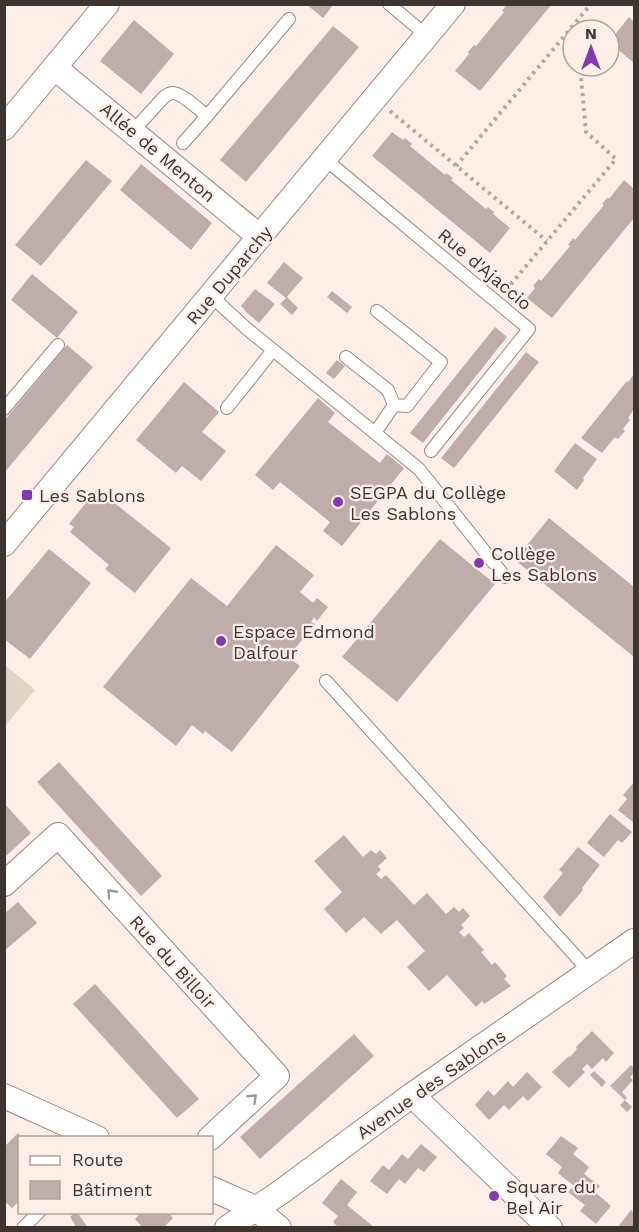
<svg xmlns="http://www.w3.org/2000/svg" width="639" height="1232" viewBox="0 0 639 1232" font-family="'Work Sans',sans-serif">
<rect width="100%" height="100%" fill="#feeee8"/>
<path fill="#e0d5c3" d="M5 665 35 690 5 726Z"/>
<path fill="#c0acaa" d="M306 4H334L323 18Z
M507 4 510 6 511 4H552L480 91 455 71 469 54 468 52 474 45 476 46 504 12 502 11Z
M629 17 634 22V63L609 42Z
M134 20 174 54 141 94 100 61Z
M333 26 359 47 246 182 220 160Z
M392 132 403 140 405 138 412 144 410 146 445 175 446 173 453 178 451 180 486 209 488 207 494 212 493 214 510 228 490 253 372 156Z
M86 160 112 181 41 266 15 245Z
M141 164 212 223 191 250 120 190Z
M624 180 634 189V218L552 318 527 298 535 288 533 286 539 279 541 281 570 246 568 245 573 238 575 240 604 205 602 204 608 197 609 199Z
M284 262 303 278 286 298 267 283Z
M32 274 78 312 57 338 11 300Z
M255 289 275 304 259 323 245 311V310L241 306Z
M332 291 352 307 347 313 327 297Z
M287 297 298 308 292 315 280 304Z
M495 327 507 337 423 443 410 433Z
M67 345 93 367 4 473V421Z
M526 352 539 362 454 468 441 458Z
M337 360 345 366 334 379 326 373Z
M634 374V409L628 418 630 420 623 429 625 431 618 439 615 437 602 453 581 438 627 381 628 382Z
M184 382 219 412 202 432 226 451 201 481 182 466 176 473 136 440Z
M318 398 335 413 328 422 380 463 387 454 404 468 342 546 323 531 330 522 280 482 273 490 255 475Z
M575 443 597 459 583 478 584 480 577 490 554 471Z
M97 489 171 548 135 593 105 569 109 565 70 532 74 527 69 524Z
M549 518 634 587V657L515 560Z
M440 539 495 584 397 702 342 657Z
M276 545 314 575 300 592 313 603 317 598 328 607 317 621 314 617 311 622 315 624 288 657 300 666 232 752 205 731 203 734 192 725 176 746 103 687 191 578 227 606Z
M49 549 91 583 30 659 4 639V603Z
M59 762 162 876 141 896 37 782Z
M634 782V823L618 810 627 799 623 795Z
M4 803 31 833 6 856 4 854Z
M610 814 632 832 622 843 618 840 604 857 587 843Z
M344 835 363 857 371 850 376 854 380 850 387 858 378 866 381 870 376 874 381 879 386 875 414 905 427 893 446 914 454 907 459 912 463 908 470 916 461 925 464 928 459 932 464 937 469 933 484 950 481 952 492 965 495 962 507 976 504 979 511 986 484 1004 482 1001 476 1007 447 975 429 991 407 967 425 951 397 920 381 934 364 917 346 933 324 909 342 892 314 861Z
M578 847 600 865 582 888 583 890 560 917 543 897 563 873 559 870Z
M18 902 37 923 4 951V914Z
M95 984 199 1099 177 1118 73 1004Z
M592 1031 614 1053 606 1062 603 1058 592 1069 587 1064 582 1069 585 1072 569 1088 552 1072 569 1056 570 1057 577 1049 576 1047Z
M354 1034 374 1056 260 1159 240 1137Z
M631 1065 634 1068V1073L630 1077 633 1080 622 1092 627 1098 625 1100 610 1086Z
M594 1071 606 1082 602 1087 590 1075Z
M527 1072 542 1087 528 1101 523 1096 509 1110 504 1105 489 1120 475 1105 488 1090 494 1096 508 1081 513 1087Z
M625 1100 632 1107 627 1112 620 1105Z
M18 1133 22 1138H20V1206L17 1203 12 1208 4 1201V1143L6 1145Z
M561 1136 578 1148 573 1154 589 1167 584 1174 600 1186 595 1192 611 1206 596 1224 580 1211 585 1205 568 1192 574 1186 558 1173 562 1167 546 1154Z
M421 1144 437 1157 424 1172 418 1168 405 1184 399 1179 387 1194 370 1181 383 1165 389 1170 402 1154 408 1159Z
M341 1179 357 1192 347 1205 375 1228H339L333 1222 338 1216 322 1203Z
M631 1210 634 1213V1228H617Z
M75 1212H77L88 1228H77L70 1217Z
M141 1212H168L173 1218 163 1228H143L135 1219Z"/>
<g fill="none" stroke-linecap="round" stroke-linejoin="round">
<defs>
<path id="lane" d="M389 4 426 35
M133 131 164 97C167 95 169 93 173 93 182 93 199 110 207 116L289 19
M183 143 207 116
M325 159 529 329 431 451
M211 296 246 328 419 469 505 577
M346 357 388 390 394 405
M227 408 273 350
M4 409 58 345
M375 433 394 405 407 406 441 362 377 311
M326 681 590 972
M23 1228 39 1212"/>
<path id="street" d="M55 68 260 237
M4 128 107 4
M4 544 453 4
M4 884 58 835 277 1076 210 1138
M412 1095 550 1228
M4 1096 97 1138
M212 1189 255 1208 279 1228
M227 1228 281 1192 412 1095 634 941"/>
</defs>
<use href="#lane" stroke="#998881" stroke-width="14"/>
<use href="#street" stroke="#998881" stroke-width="26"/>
<path stroke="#b4a7a3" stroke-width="4" stroke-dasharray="3 4.5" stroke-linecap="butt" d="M390 111 547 241
M456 166 591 4
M506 290 616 159 586 132 580 66"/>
<use href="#lane" stroke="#fff" stroke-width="12"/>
<use href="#street" stroke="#fff" stroke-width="24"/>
</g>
<defs><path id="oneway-chevron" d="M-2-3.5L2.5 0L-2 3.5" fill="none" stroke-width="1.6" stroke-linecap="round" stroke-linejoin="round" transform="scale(1.5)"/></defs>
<g stroke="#9e9a98">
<use href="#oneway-chevron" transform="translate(111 893) rotate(-132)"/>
<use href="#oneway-chevron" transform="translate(253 1098) rotate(-43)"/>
</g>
<g fill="#823bad" stroke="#feeee8" stroke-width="2">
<rect x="21" y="489" width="12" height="12" rx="3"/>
<circle cx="338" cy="502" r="6"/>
<circle cx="479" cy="563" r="6"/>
<circle cx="221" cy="641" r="6"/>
<circle cx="494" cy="1196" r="6"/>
</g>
<g text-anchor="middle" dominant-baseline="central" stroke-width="4.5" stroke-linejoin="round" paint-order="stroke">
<g font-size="18" fill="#3c3532" stroke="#feeee8">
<text transform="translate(158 152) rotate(40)">Allée de Menton</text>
<text transform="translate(485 269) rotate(40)">Rue d'Ajaccio</text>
<text transform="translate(229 275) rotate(-50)">Rue Duparchy</text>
<text transform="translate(173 962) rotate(48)">Rue du Billoir</text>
<text transform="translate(431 1084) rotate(-35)">Avenue des Sablons</text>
</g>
<g font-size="18" fill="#3c3532" stroke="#feeee8" text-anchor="start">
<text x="350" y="492">SEGPA du Collège<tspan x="350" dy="21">Les Sablons</tspan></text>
<text x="39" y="495">Les Sablons</text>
<text x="491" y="553">Collège<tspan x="491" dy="21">Les Sablons</tspan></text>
<text x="233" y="631">Espace Edmond<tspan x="233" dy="21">Dalfour</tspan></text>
<text x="506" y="1186">Square du<tspan x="506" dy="21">Bel Air</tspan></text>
</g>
</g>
<rect width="639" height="1232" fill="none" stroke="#3c3532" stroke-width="12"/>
<rect x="18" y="1136" width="195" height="78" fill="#feeee8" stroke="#b0a49f" stroke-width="1.5"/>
<rect x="30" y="1156" width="30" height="9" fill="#ffffff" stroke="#b0a49f" stroke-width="1.5"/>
<text x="72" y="1166" font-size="18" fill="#3c3532">Route</text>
<rect x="30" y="1181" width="30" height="18" fill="#c0acaa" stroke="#b0a49f" stroke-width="1.5"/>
<text x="72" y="1196" font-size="18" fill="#3c3532">Bâtiment</text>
<g transform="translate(591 48)"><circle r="28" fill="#feeee8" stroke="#b0a49f" stroke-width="1.5"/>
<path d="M0-4.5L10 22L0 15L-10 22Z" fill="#823bad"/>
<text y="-9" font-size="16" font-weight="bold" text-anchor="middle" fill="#3c3532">N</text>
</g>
</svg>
